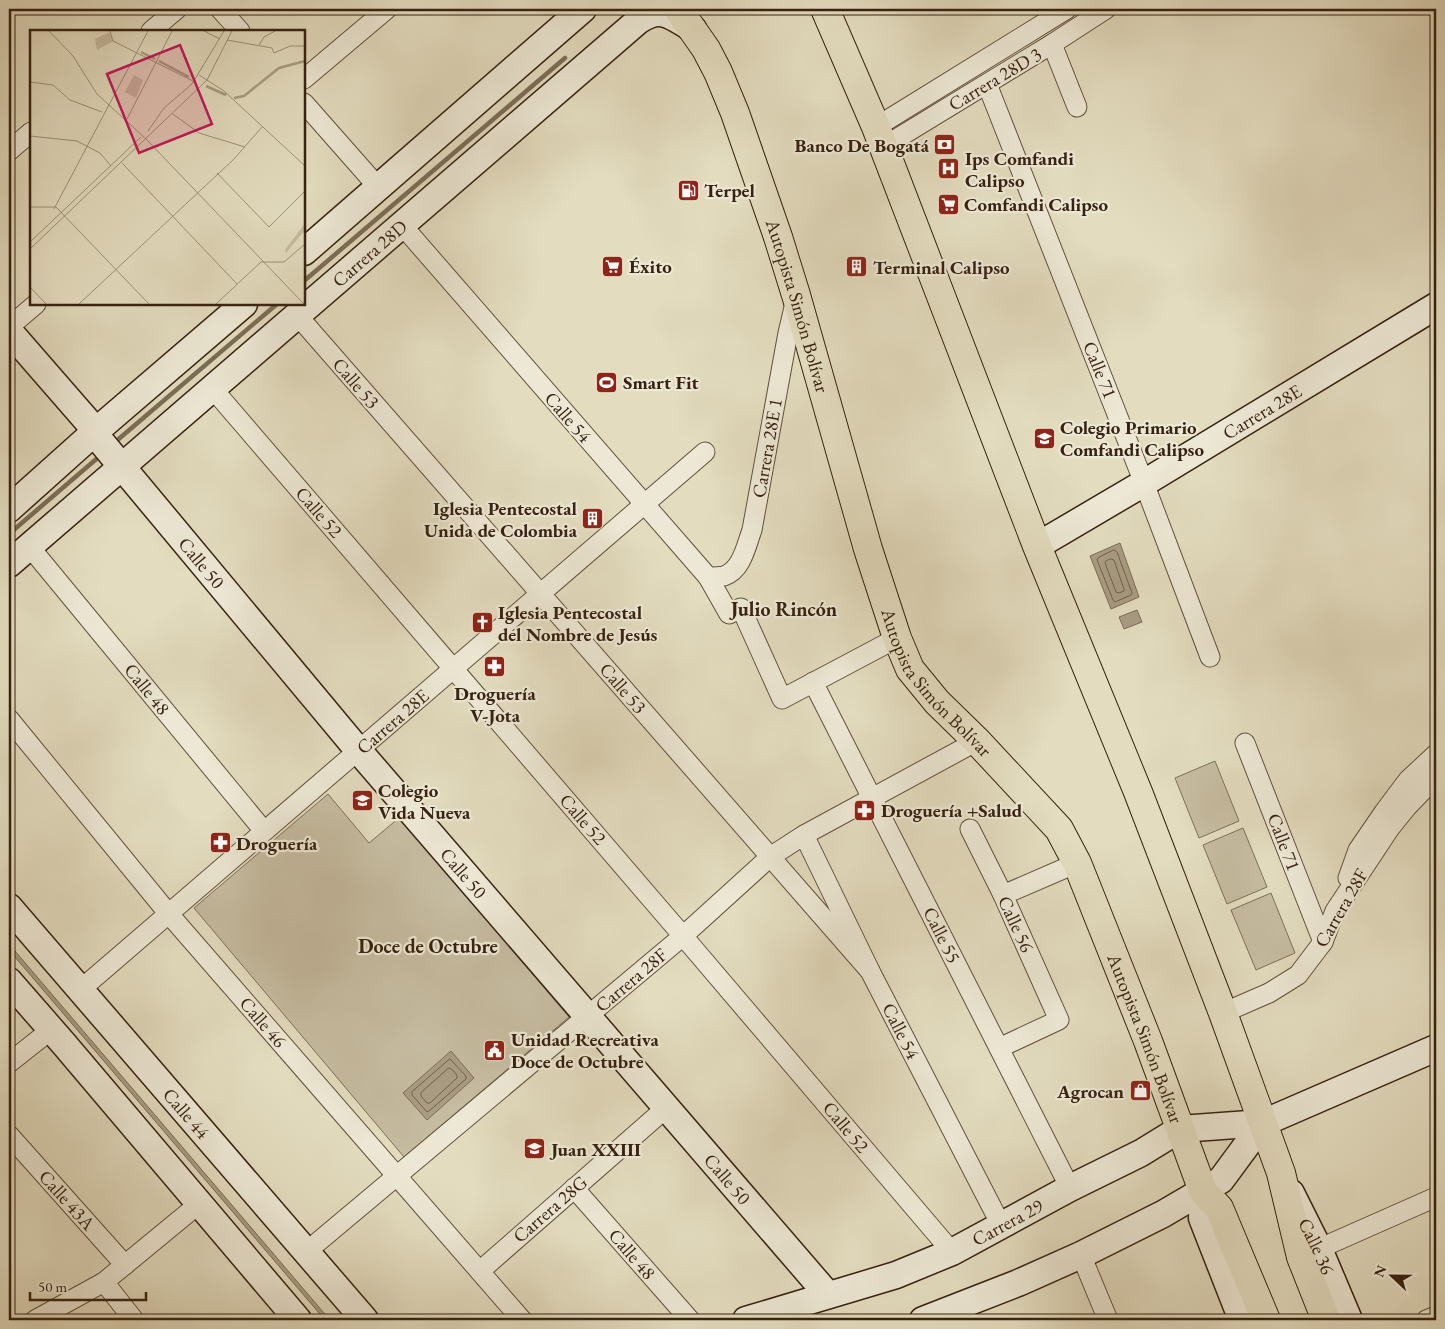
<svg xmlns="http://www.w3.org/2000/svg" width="1445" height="1329" viewBox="0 0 1445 1329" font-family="'EB Garamond',serif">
<rect width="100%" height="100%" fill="#e3dcbf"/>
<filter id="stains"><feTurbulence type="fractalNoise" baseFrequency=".004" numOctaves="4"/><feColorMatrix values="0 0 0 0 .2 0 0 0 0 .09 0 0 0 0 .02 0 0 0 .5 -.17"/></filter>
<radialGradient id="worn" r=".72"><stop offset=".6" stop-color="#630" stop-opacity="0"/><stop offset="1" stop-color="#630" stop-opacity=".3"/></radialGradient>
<path fill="#c6bca1" stroke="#7e6f59" d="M1215 761 1239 821 1199 838 1175 778Z
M328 794 369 843 400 817 569 1017 404 1157 194 908Z
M1243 828 1267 887 1227 904 1203 845Z
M1271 893 1295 953 1256 970 1231 910Z"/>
<path fill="#a99d84" stroke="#7b6c56" d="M1120 543 1139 597 1111 609 1090 556Z
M1137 610 1142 622 1124 629 1119 617Z
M9 944 330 1320H325L9 950Z
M451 1051 474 1078 427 1120 403 1093Z"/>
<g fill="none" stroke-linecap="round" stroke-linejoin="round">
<path stroke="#70604a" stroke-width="1" d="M1114 550 1117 552 1132 593 1131 595 1115 602 1113 600 1097 560 1098 558Z
M1111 559 1114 560 1124 589V591L1119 593 1116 592 1105 563 1106 561Z
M450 1059 466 1076V1079L429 1111 427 1112 412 1095V1092Z
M449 1068C453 1069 458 1075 457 1078L430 1103H427L421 1096V1093Z"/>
<path stroke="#7b6c56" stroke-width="4.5" d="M304 281 565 58
M114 443 277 304
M9 534 101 455"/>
<defs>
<g id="street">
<path d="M220 9 240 31"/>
<path d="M151 31 177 9"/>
<path d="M1052 44 1077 107"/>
<path d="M304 79 387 9"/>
<path d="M987 84 1144 483 1210 657"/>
<path d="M304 103 378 187"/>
<path d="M876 127 1067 9"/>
<path d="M883 147 1052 44 1106 9"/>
<path d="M9 151 31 132"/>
<path d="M401 224 708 577 729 614 741 608 782 699 897 638"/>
<path d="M297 315 870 971"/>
<path d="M9 327 36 304"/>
<path d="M212 388 683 936 952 1252"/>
<path d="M29 546 264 831"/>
<path d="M708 577C713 577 719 577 724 576 742 570 746 546 752 530L788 333 796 299"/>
<path d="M813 682 1070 1188"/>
<path d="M9 719 168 913 522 1320"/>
<path d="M1245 743 1323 942"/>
<path d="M970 829 1003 895 1059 1020 999 1048"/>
<path d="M804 835 870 971 1001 1225"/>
<path d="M1348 878 1358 850 1384 812 1408 780 1436 754"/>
<path d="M1003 895 1077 863"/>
<path id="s1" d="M80 990 705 452"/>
<path d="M1223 1013 1269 993 1298 975 1323 942 1335 911 1390 828 1407 807 1436 777"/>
<path d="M9 1063 52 1029"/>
<path d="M9 1135 125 1265"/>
<path d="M574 1188 690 1320"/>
<path d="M306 1252 683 936 770 857 804 835 977 741"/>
<path d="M1307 1254 1436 1197"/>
<path d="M1081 1255 1108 1320"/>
<path d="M480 1271 666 1108"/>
<path d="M104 1282 134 1320"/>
<path d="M35 1320 104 1282 200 1203"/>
<path d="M1426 1320 1436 1316"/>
</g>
<g id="secondary">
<path d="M304 252 583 9"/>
<path id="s2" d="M9 331 96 431 98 438 358 750 828 1295"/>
<path d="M9 509 96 431 244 304"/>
<path id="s3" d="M1037 546 1144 483 1436 306"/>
<path id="s4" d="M9 564 638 21C662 5 671 16 693 29"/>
<path id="s5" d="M9 907 365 1320"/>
<path d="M9 981 64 1044 298 1320"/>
<path d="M1203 1191 1202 1218 1242 1320"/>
<path id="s6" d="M1291 1193 1319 1249 1349 1320"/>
<path id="s7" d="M746 1320 896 1275 952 1252 1070 1188 1141 1153 1180 1129 1263 1123 1436 1048"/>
<path d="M923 1320 1018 1283 1081 1255 1163 1214 1221 1180 1263 1123"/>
</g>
<g id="highway">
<path id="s8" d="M678 9 706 49 718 72 735 113 778 237 796 295 868 549 897 638 910 669 937 702 977 741 1059 829 1077 863 1148 1041 1203 1191 1219 1208 1266 1320"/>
<path d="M825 9 876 127 1037 546 1138 792 1223 1013 1281 1173 1301 1257 1326 1320"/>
</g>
</defs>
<use href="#street" stroke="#62503c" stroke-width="21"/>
<use href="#secondary" stroke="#372211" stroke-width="29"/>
<use href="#highway" stroke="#372211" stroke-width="30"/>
<use href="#street" stroke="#ede8d5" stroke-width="19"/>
<use href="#secondary" stroke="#ede8d5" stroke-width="26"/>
<use href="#highway" stroke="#e3dcbf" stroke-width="28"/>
</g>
<defs>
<symbol id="bank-square" viewBox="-11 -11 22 22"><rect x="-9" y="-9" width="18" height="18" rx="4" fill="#8f2418" stroke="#ede8d5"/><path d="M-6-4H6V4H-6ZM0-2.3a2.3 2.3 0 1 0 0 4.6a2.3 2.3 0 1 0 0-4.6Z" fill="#fff"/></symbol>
<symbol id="hospital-square" viewBox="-11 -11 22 22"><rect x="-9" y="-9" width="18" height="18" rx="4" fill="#8f2418" stroke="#ede8d5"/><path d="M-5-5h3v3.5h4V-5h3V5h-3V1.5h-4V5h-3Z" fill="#fff"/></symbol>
<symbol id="fuel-square" viewBox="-11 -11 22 22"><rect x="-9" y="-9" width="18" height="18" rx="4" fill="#8f2418" stroke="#ede8d5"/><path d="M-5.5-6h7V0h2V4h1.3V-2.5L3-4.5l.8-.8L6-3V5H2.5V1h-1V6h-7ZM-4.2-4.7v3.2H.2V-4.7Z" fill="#fff"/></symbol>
<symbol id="supermarket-square" viewBox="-11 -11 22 22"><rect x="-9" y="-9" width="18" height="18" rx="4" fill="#8f2418" stroke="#ede8d5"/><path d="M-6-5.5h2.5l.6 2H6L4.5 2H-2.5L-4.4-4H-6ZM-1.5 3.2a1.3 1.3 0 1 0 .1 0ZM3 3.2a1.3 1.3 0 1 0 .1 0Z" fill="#fff"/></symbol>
<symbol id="building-square" viewBox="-11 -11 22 22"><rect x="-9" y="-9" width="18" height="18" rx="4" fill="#8f2418" stroke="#ede8d5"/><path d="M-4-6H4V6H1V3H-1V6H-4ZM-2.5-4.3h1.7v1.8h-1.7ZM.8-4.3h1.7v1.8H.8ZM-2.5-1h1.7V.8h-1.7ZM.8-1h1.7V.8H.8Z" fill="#fff"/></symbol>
<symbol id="stadium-square" viewBox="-11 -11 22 22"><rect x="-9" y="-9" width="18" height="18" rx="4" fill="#8f2418" stroke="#ede8d5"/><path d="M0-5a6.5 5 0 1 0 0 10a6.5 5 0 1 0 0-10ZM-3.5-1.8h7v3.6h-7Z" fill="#fff"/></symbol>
<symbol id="school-square" viewBox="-11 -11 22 22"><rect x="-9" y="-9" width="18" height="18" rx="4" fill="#8f2418" stroke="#ede8d5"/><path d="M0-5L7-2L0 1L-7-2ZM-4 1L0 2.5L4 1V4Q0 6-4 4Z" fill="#fff"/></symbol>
<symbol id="church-square" viewBox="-11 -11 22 22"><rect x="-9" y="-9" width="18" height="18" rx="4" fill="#8f2418" stroke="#ede8d5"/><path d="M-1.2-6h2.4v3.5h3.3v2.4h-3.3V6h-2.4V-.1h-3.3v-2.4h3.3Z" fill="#fff"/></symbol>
<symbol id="pharmacy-square" viewBox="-11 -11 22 22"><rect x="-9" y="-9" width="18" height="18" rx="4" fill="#8f2418" stroke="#ede8d5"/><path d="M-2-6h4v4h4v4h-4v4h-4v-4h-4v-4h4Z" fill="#fff"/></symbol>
<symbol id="civic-square" viewBox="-11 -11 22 22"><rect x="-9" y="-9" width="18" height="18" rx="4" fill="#8f2418" stroke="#ede8d5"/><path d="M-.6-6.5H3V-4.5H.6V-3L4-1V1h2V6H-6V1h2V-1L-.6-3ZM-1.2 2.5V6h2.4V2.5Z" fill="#fff"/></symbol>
<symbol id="shop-square" viewBox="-11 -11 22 22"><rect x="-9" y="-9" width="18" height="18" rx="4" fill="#8f2418" stroke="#ede8d5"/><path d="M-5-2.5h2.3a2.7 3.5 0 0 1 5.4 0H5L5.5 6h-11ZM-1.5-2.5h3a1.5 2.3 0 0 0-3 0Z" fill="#fff"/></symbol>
</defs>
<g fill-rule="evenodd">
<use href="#bank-square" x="932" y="132" width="25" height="25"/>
<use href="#hospital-square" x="936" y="156" width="25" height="25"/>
<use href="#fuel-square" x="676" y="178" width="25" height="25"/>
<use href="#supermarket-square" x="936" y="192" width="25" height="25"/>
<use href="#supermarket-square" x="600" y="254" width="25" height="25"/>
<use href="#building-square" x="844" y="254" width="25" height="25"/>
<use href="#stadium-square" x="594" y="370" width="25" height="25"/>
<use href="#school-square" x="1032" y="426" width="25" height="25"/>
<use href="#building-square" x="580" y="506" width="25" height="25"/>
<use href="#church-square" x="470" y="610" width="25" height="25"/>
<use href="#pharmacy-square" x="482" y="654" width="25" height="25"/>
<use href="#school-square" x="350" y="788" width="25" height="25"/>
<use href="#pharmacy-square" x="852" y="798" width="25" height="25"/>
<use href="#pharmacy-square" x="208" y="830" width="25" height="25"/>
<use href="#civic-square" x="482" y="1038" width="25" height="25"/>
<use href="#shop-square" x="1128" y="1078" width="25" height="25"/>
<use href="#school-square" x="522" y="1136" width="25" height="25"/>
</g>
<g text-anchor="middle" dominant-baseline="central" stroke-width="4.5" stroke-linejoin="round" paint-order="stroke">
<g font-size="19" fill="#372211" stroke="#ede8d5">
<text transform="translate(995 79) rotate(-31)">Carrera 28D 3</text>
<text stroke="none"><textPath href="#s4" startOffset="476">Carrera 28D</textPath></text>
<text stroke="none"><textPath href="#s8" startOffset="322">Autopista Simón Bolívar</textPath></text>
<text transform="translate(1100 370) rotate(68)">Calle 71</text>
<text transform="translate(356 383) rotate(49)">Calle 53</text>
<text stroke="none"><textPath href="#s3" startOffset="262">Carrera 28E</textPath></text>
<text transform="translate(568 417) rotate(49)">Calle 54</text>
<text transform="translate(767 448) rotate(-80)">Carrera 28E 1</text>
<text transform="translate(319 512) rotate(49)">Calle 52</text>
<text stroke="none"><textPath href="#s2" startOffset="302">Calle 50</textPath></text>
<text stroke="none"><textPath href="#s8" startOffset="728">Autopista Simón Bolívar</textPath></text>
<text transform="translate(623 688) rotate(49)">Calle 53</text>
<text transform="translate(147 689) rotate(51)">Calle 48</text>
<text stroke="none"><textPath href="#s1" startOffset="412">Carrera 28E</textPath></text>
<text transform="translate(583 819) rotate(49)">Calle 52</text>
<text transform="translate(1284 842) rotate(69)">Calle 71</text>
<text stroke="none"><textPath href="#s2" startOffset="708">Calle 50</textPath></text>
<text transform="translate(1341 908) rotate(-60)">Carrera 28F</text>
<text transform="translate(1016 924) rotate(65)">Calle 56</text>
<text transform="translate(942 935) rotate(63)">Calle 55</text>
<text transform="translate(631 980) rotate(-40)">Carrera 28F</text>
<text transform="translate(263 1022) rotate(49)">Calle 46</text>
<text transform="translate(901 1031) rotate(63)">Calle 54</text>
<text stroke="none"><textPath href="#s8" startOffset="1148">Autopista Simón Bolívar</textPath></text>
<text stroke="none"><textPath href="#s5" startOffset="272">Calle 44</textPath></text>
<text transform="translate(846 1127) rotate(50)">Calle 52</text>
<text stroke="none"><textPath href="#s2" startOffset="1112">Calle 50</textPath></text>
<text transform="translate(67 1200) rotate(48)">Calle 43A</text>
<text transform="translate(550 1209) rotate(-41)">Carrera 28G</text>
<text stroke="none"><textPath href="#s7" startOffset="280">Carrera 29</textPath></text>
<text stroke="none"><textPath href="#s6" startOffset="59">Calle 36</textPath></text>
<text transform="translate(632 1254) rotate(49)">Calle 48</text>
</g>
<g font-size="19" font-weight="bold" fill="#372211" stroke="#ede8d5" text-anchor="start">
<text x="929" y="145" text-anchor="end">Banco De Bogatá</text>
<text x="965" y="158">Ips Comfandi<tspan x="965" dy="22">Calipso</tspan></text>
<text x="704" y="190">Terpel</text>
<text x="964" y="204">Comfandi Calipso</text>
<text x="629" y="266">Éxito</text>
<text x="873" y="267">Terminal Calipso</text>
<text x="623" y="382">Smart Fit</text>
<text x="1060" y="427">Colegio Primario<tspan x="1060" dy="22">Comfandi Calipso</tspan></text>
<text x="577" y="508" text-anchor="end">Iglesia Pentecostal<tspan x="577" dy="22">Unida de Colombia</tspan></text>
<text x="498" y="612">Iglesia Pentecostal<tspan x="498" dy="22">del Nombre de Jesús</tspan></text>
<text x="495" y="693" text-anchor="middle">Droguería<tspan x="495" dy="22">V-Jota</tspan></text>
<text x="378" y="790">Colegio<tspan x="378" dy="22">Vida Nueva</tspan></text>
<text x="881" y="810">Droguería +Salud</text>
<text x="236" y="843">Droguería</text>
<text x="511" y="1039">Unidad Recreativa<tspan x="511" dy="22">Doce de Octubre</tspan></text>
<text x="1124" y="1091" text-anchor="end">Agrocan</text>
<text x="551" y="1149">Juan XXIII</text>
</g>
<g font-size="20" font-weight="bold" fill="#372211" stroke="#ede8d5">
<text x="784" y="609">Julio Rincón</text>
<text x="428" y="946">Doce de Octubre</text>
</g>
</g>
<g transform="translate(30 30)">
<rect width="275" height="275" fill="#e3dcbf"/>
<path d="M80 2 83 11 67 20 65 9ZM104 45 113 50 106 68 95 62ZM275 193V200L256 223 255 220Z" fill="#c6bca1"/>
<path fill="none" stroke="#a99d84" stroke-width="2.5" d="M111 22 125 29M129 31 159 47M176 56 196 65M204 68 214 66 249 38 275 31"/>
<path fill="none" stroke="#9e9279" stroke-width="1" d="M19 1 43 26 67 64 116 109M80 1 83 11 163 51M174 1 190 9M197 10 242 18 244 23 260 16H275M229 15 234 7 245 1M169 45 194 61 275 136M0 52 23 55 40 70 72 82M143 84 169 103 215 117M97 89 142 1M118 101 134 78 162 54 194 1M0 106 47 111 70 123 81 136M116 109 274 274M92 133 207 254M187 143 239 197 275 161M0 177H26L119 274M24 179 118 1M0 212 111 107M0 219 177 50 202 1M0 257 16 274M49 274 204 129 233 96M186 274 231 232H254L275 214"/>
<path fill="#c2185b" fill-opacity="0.15" stroke="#c2185b" stroke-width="2.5" d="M150 15 182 94 109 123 77 44Z"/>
<rect width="275" height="275" fill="none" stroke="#372211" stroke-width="2.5"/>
</g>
<rect width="1445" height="1329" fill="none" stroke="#e3dcbf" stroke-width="30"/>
<rect x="10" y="10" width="1425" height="1309" fill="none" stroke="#372211" stroke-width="2.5"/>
<rect x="15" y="15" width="1415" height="1299" fill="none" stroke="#372211"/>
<g transform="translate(1392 1276) rotate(292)" stroke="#ede8d5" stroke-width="4" paint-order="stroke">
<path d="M0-4L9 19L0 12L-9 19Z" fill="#372211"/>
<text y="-8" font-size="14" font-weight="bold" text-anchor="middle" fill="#372211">N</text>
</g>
<path d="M30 1292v8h116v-8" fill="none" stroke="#372211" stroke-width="2.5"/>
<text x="38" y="1292" font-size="15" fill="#372211" stroke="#ede8d5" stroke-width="4" paint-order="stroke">50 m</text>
<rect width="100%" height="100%" filter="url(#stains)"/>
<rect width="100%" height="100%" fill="url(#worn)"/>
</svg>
